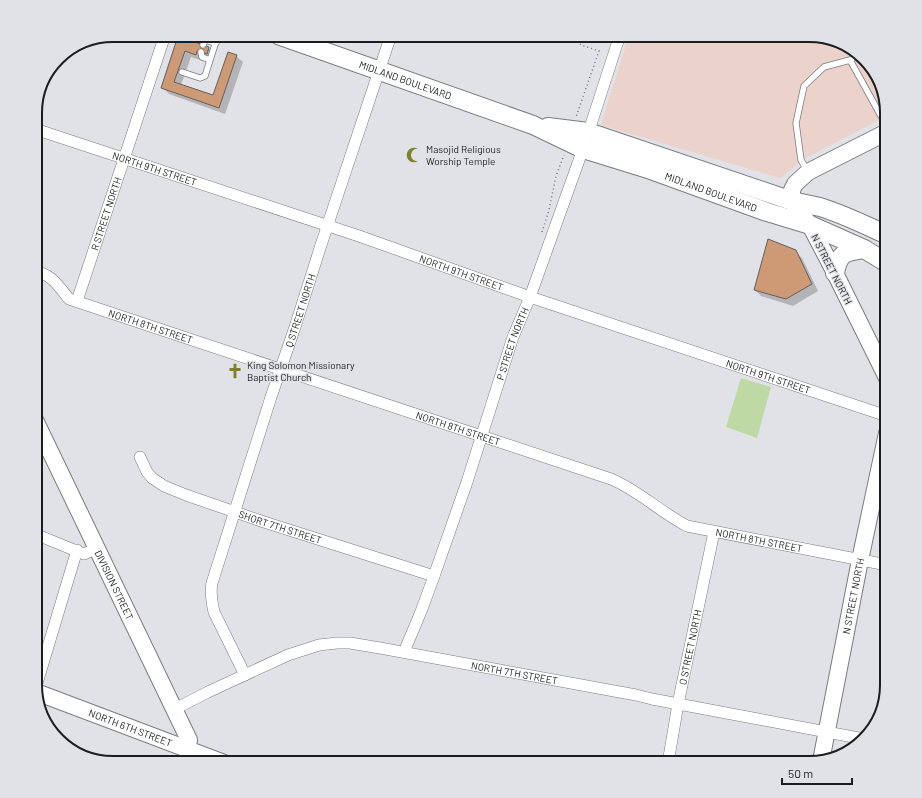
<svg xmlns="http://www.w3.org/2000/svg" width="922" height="798" viewBox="0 0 922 798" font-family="Barlow,sans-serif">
<rect width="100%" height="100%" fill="#e1e2e7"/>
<path fill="#ebd2ca" d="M629 35H809L860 55 881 83 887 116 805 158 780 178 601 125Z"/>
<path fill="#bed9a3" d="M741 378 771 387 757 438 726 427Z"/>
<path fill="#0003" d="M179 38 209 48 215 54 213 60 204 57 203 61 191 57 181 85 214 96 236 56 243 62 225 114 169 94 162 87Z
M795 251 802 258 818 291 793 306 761 296 755 290Z"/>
<path fill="#cd9a75" stroke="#635f5c" d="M178 36 209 47 207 54 197 51 196 55 185 51 174 82 213 95 228 52 237 55 219 108 161 88Z
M768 239 796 250 812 284 786 299 754 290Z"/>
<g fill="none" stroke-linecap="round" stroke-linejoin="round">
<defs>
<path id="lane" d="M203 45 205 40 216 43
M201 52 202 57 210 60
M860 54 850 60 881 116 887 113
M182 72 200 78 205 76 218 35
M807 170 801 160 796 123 804 86 824 67 850 60"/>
<g id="street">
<path id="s1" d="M35 129 359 236 530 297 887 416"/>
<path id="s2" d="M35 272C50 272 60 288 69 299L611 479C638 490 660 512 687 526L887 565"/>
<path id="s3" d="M77 301 165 35"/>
<path id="s4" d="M140 457 147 472 152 478 164 486 186 495 264 522 434 576"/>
<path d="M35 534 84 554 97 548"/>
<path id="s5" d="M404 652 422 609 434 576 467 482 513 337 530 297 583 149 620 35"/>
<path id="s6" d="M245 675 214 612C212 603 210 592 212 583L271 397 295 327 321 245 391 35"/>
<path d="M35 690 77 550"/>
<path id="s7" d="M175 709 208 692 288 655 319 645 337 643H350L380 648 636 695 652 699 864 739"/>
<path d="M183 763 187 750"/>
<path id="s8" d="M668 763 678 704 714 532"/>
</g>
<g id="secondary">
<path d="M887 378 835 273 810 225 792 201V190L795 184 808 172 887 132"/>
<path id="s9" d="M35 420 189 740 187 750"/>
<path id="s10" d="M36 692 224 763"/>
<path id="s11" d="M821 761 860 560 887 433"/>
</g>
<g id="primary">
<path id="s12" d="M278 35 533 125 583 149 651 170 767 212 810 225 864 249 887 263"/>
<path d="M548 127 588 132 792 201C801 203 811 205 820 207 843 214 865 225 887 235"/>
<path d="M835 273C839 252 845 252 864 249"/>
</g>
</defs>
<use href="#lane" stroke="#7b7c80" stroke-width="7"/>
<use href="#street" stroke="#7b7c80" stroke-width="12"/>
<use href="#secondary" stroke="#7b7c80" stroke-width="18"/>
<use href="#primary" stroke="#7b7c80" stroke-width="20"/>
<path stroke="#757679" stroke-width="1.5" stroke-dasharray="1 3" stroke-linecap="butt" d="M572 35 581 45 599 51 576 117
M542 232 549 210 556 176 564 155"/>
<use href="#lane" stroke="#fff" stroke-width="5.5"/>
<use href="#street" stroke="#fff" stroke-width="11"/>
<use href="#secondary" stroke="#fff" stroke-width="16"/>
<use href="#primary" stroke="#fff" stroke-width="18"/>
</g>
<defs>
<symbol id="mosque-bare" viewBox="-9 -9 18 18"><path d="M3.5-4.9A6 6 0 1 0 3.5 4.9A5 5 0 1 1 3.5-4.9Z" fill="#818129" stroke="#e1e2e7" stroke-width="2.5" paint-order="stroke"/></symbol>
<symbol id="church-bare" viewBox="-9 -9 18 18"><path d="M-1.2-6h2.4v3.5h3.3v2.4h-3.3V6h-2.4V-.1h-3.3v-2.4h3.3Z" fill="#818129" stroke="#e1e2e7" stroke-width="2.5" paint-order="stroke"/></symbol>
</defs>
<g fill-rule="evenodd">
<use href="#mosque-bare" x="403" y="144" width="22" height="22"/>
<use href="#church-bare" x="224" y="360" width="22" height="22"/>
</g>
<g text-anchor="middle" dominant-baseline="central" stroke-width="3" stroke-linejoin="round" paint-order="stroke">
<g font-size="10" fill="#1c1d1e" stroke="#e1e2e7">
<text stroke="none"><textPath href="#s12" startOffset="135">MIDLAND BOULEVARD</textPath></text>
<text stroke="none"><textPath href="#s1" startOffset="126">NORTH 9TH STREET</textPath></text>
<text stroke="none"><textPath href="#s12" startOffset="461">MIDLAND BOULEVARD</textPath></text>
<text stroke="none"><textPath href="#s3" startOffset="92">R STREET NORTH</textPath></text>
<text transform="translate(832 269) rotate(63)">N STREET NORTH</text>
<text stroke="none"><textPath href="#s1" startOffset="450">NORTH 9TH STREET</textPath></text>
<text stroke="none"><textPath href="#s6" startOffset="386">Q STREET NORTH</textPath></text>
<text stroke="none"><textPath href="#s2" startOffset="131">NORTH 8TH STREET</textPath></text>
<text stroke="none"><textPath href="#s5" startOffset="327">P STREET NORTH</textPath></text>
<text stroke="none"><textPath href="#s1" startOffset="774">NORTH 9TH STREET</textPath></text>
<text stroke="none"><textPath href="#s2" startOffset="455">NORTH 8TH STREET</textPath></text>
<text stroke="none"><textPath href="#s4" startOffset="162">SHORT 7TH STREET</textPath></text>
<text stroke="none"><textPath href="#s2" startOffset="779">NORTH 8TH STREET</textPath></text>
<text stroke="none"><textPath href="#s9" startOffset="183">DIVISION STREET</textPath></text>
<text stroke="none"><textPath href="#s11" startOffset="168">N STREET NORTH</textPath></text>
<text stroke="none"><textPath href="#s8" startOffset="118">O STREET NORTH</textPath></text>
<text stroke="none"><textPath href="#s7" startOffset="356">NORTH 7TH STREET</textPath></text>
<text stroke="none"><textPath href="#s10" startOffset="101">NORTH 6TH STREET</textPath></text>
</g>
<g font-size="10" fill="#1c1d1e" stroke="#e1e2e7" text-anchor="start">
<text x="426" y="149">Masojid Religious<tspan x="426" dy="12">Worship Temple</tspan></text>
<text x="247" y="365">King Solomon Missionary<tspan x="247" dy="12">Baptist Church</tspan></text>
</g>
</g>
<path d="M0 0H922V798H0ZM113 42H809A71 71 0 0 1 880 113V685A71 71 0 0 1 809 756H113A71 71 0 0 1 42 685V113A71 71 0 0 1 113 42Z" fill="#e1e2e7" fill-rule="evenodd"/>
<path fill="none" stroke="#1c1d1e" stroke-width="2" d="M113 42H809A71 71 0 0 1 880 113V685A71 71 0 0 1 809 756H113A71 71 0 0 1 42 685V113A71 71 0 0 1 113 42Z"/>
<path d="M782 778v6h70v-6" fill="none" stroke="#1c1d1e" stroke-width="2"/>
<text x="788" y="778" font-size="12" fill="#1c1d1e" stroke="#e1e2e7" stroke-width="3" paint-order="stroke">50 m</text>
</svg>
